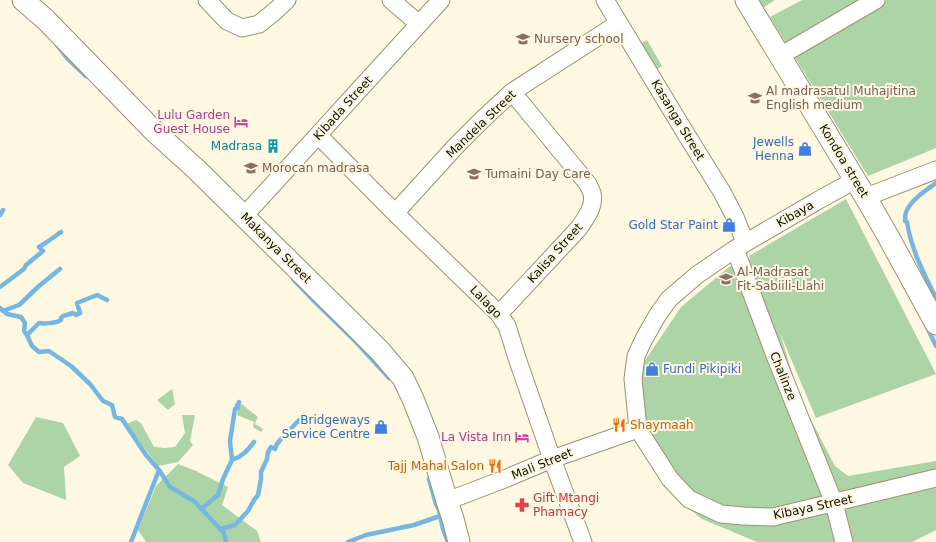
<svg xmlns="http://www.w3.org/2000/svg" width="936" height="542" viewBox="0 0 936 542" font-family="'DejaVu Sans',sans-serif">
<rect width="100%" height="100%" fill="#fef8e3"/>
<path fill="#acd4a6" d="M759 0H775L763 8Z
M802 0H936V148L868 176 770 17Z
M647 40 662 66 656 70 639 44Z
M846 199 936 374 816 418 780 333 800 399 835 466 848 476 936 461V530L912 542H757L702 519 677 499 648 449 636 401 644 362 681 307 729 267 750 259 749 256Z
M172 389 175 404 168 410 157 400Z
M239 402 258 417 256 421 255 424 263 429 261 432 253 427 254 422 237 415Z
M182 415H195L190 441 193 445 178 462 158 466 126 424 136 420 141 423 154 447 165 448 175 447 185 433Z
M36 417 63 423 80 456 64 467 66 500 23 483 8 465Z
M178 464 196 471 228 487 222 505 257 531 261 542H146L138 530 156 486Z"/>
<g fill="none" stroke-linecap="round" stroke-linejoin="round">
<path stroke="#76b7e1" stroke-width="4.5" d="M57 45 67 58 86 76
M936 183C926 190 911 200 906 212 905 215 905 218 905 221L907 222C911 249 924 274 936 298
M0 215 3 210
M293 279 314 301 356 342 389 378
M0 287 24 269 26 265 43 251 39 247 47 242 61 232
M0 308 7 314 21 317 25 323 24 331 27 335 32 346 39 352 49 351 71 366 90 384 103 401 112 405 115 417 122 419 146 455 159 470 170 487 194 501 224 533 226 542
M3 311 19 305 39 286 60 269
M927 327 936 346
M27 335 39 323C43 324 55 323 59 321 64 318 58 320 63 316 66 315 70 314 73 313L76 315 80 313 77 303 97 295 107 300
M232 460 230 441 235 409 238 408 237 406 239 402
M429 479 436 504 439 510 443 529 448 542
M201 509 218 495 223 479 232 460C243 456 247 451 254 442
M220 529 235 525 248 511 254 500 258 495 261 479V472L267 459 268 452 271 447 275 449 277 444 281 439 304 415
M131 542 159 470
M348 542 366 535 414 525 440 516"/>
<defs>
<path id="minor" d="M207 0 227 21 242 28 259 24 274 12 287 0
M391 0 419 24
M605 0 686 134 722 192 735 217 745 242
M780 56 876 0
M318 135 395 213 499 314 507 326 518 361 552 459 583 542
M855 180 817 201 735 249 697 275 669 299 657 316 644 339 636 356 633 379 638 429 670 479 689 499 721 514 743 516 773 517 936 478
M866 197 936 170
M395 213 455 147 483 119 512 92 619 23
M244 216 441 0
M735 249 776 358 834 503 844 542
M499 314 579 228C586 218 595 206 592 193 591 190 589 187 588 184L512 92
M447 501 507 478 552 459 638 429"/>
<path id="tertiary" d="M23 0 45 19 154 131 197 170 349 320 380 351 403 378 413 399 428 437 447 501 453 519 459 542
M746 0 869 203 889 238 936 324"/>
</defs>
<use href="#minor" stroke="#9c9172" stroke-width="19"/>
<use href="#tertiary" stroke="#9c9172" stroke-width="23"/>
<use href="#minor" stroke="#fff" stroke-width="17"/>
<use href="#tertiary" stroke="#fff" stroke-width="21"/>
</g>
<defs>
<symbol id="school-bare" viewBox="-9 -9 18 18"><path d="M0-5L7-2L0 1L-7-2ZM-4 1L0 2.5L4 1V4Q0 6-4 4Z" fill="#8d6e63" stroke="#fef8e3" stroke-width="2.5" paint-order="stroke"/></symbol>
<symbol id="hotel-bare" viewBox="-9 -9 18 18"><path d="M-6-4.5h1.5V1H6V5H4.5V3h-9V5H-6ZM-4 0a1.8 1.8 0 1 1 3.6 0ZM.5 0V-2.5h3Q6-2.5 6 0Z" fill="#d1479c" stroke="#fef8e3" stroke-width="2.5" paint-order="stroke"/></symbol>
<symbol id="building-bare" viewBox="-9 -9 18 18"><path d="M-4-6H4V6H1V3H-1V6H-4ZM-2.5-4.3h1.7v1.8h-1.7ZM.8-4.3h1.7v1.8H.8ZM-2.5-1h1.7V.8h-1.7ZM.8-1h1.7V.8H.8Z" fill="#0f9aa8" stroke="#fef8e3" stroke-width="2.5" paint-order="stroke"/></symbol>
<symbol id="shop-bare" viewBox="-9 -9 18 18"><path d="M-5-2.5h2.3a2.7 3.5 0 0 1 5.4 0H5L5.5 6h-11ZM-1.5-2.5h3a1.5 2.3 0 0 0-3 0Z" fill="#3f7fe0" stroke="#fef8e3" stroke-width="2.5" paint-order="stroke"/></symbol>
<symbol id="restaurant-bare" viewBox="-9 -9 18 18"><path d="M-5-6h1v4h1v-4h1v4h1v-4h1v5L-1.5 .5V6h-2V.5L-5-1ZM5-6V6H3V1.5H1.5Q1.5-4 5-6Z" fill="#e8710a" stroke="#fef8e3" stroke-width="2.5" paint-order="stroke"/></symbol>
<symbol id="pharmacy-bare" viewBox="-9 -9 18 18"><path d="M-2-6h4v4h4v4h-4v4h-4v-4h-4v-4h4Z" fill="#e0444e" stroke="#fef8e3" stroke-width="2.5" paint-order="stroke"/></symbol>
</defs>
<g fill-rule="evenodd">
<use href="#school-bare" x="513" y="29" width="20" height="20"/>
<use href="#school-bare" x="745" y="88" width="20" height="20"/>
<use href="#hotel-bare" x="231" y="112" width="20" height="20"/>
<use href="#building-bare" x="263" y="136" width="20" height="20"/>
<use href="#shop-bare" x="795" y="139" width="20" height="20"/>
<use href="#school-bare" x="241" y="158" width="20" height="20"/>
<use href="#school-bare" x="464" y="164" width="20" height="20"/>
<use href="#shop-bare" x="719" y="215" width="20" height="20"/>
<use href="#school-bare" x="716" y="269" width="20" height="20"/>
<use href="#shop-bare" x="642" y="359" width="20" height="20"/>
<use href="#restaurant-bare" x="609" y="415" width="20" height="20"/>
<use href="#shop-bare" x="371" y="417" width="20" height="20"/>
<use href="#hotel-bare" x="512" y="427" width="20" height="20"/>
<use href="#restaurant-bare" x="485" y="456" width="20" height="20"/>
<use href="#pharmacy-bare" x="512" y="495" width="20" height="20"/>
</g>
<g text-anchor="middle" dominant-baseline="central" stroke-width="4" stroke-linejoin="round" paint-order="stroke">
<g font-size="12" fill="#785e54" stroke="#fef8e3" text-anchor="start">
<text x="534" y="39">Nursery school</text>
<text x="766" y="91">Al madrasatul Muhajitina<tspan x="766" dy="14">English medium</tspan></text>
<text x="262" y="168">Morocan madrasa</text>
<text x="485" y="174">Tumaini Day Care</text>
<text x="737" y="272">Al-Madrasat<tspan x="737" dy="14">Fit-Sabiili-Llahi</tspan></text>
</g>
<g font-size="12" fill="#120f04" stroke="#fef8e3">
<text transform="translate(343 108) rotate(-48)">Kibada Street</text>
<text transform="translate(678 120) rotate(59)">Kasanga Street</text>
<text transform="translate(481 124) rotate(-44)">Mandela Street</text>
<text transform="translate(844 161) rotate(59)">Kondoa street</text>
<text transform="translate(795 214) rotate(-30)">Kibaya</text>
<text transform="translate(276 248) rotate(45)">Makanya Street</text>
<text transform="translate(555 253) rotate(-48)">Kalisa Street</text>
<text transform="translate(486 302) rotate(46)">Lalago</text>
<text transform="translate(783 376) rotate(68)">Chalinze</text>
<text transform="translate(542 464) rotate(-22)">Mali Street</text>
<text transform="translate(813 507) rotate(-12)">Kibaya Street</text>
</g>
<g font-size="12" fill="#b23c85" stroke="#fef8e3" text-anchor="end">
<text x="230" y="115">Lulu Garden<tspan x="230" dy="14">Guest House</tspan></text>
<text x="511" y="437">La Vista Inn</text>
</g>
<g font-size="12" fill="#366cbe" stroke="#fef8e3" text-anchor="end">
<text x="794" y="142">Jewells<tspan x="794" dy="14">Henna</tspan></text>
<text x="718" y="225">Gold Star Paint</text>
<text x="663" y="369" text-anchor="start">Fundi Pikipiki</text>
<text x="370" y="420">Bridgeways<tspan x="370" dy="14">Service Centre</tspan></text>
</g>
<g font-size="12" fill="#0d838f" stroke="#fef8e3" text-anchor="end">
<text x="262" y="146">Madrasa</text>
</g>
<g font-size="12" fill="#c56008" stroke="#fef8e3" text-anchor="start">
<text x="630" y="425">Shaymaah</text>
<text x="484" y="466" text-anchor="end">Tajj Mahal Salon</text>
</g>
<g font-size="12" fill="#be3a42" stroke="#fef8e3" text-anchor="start">
<text x="533" y="498">Gift Mtangi<tspan x="533" dy="14">Phamacy</tspan></text>
</g>
</g>
</svg>
